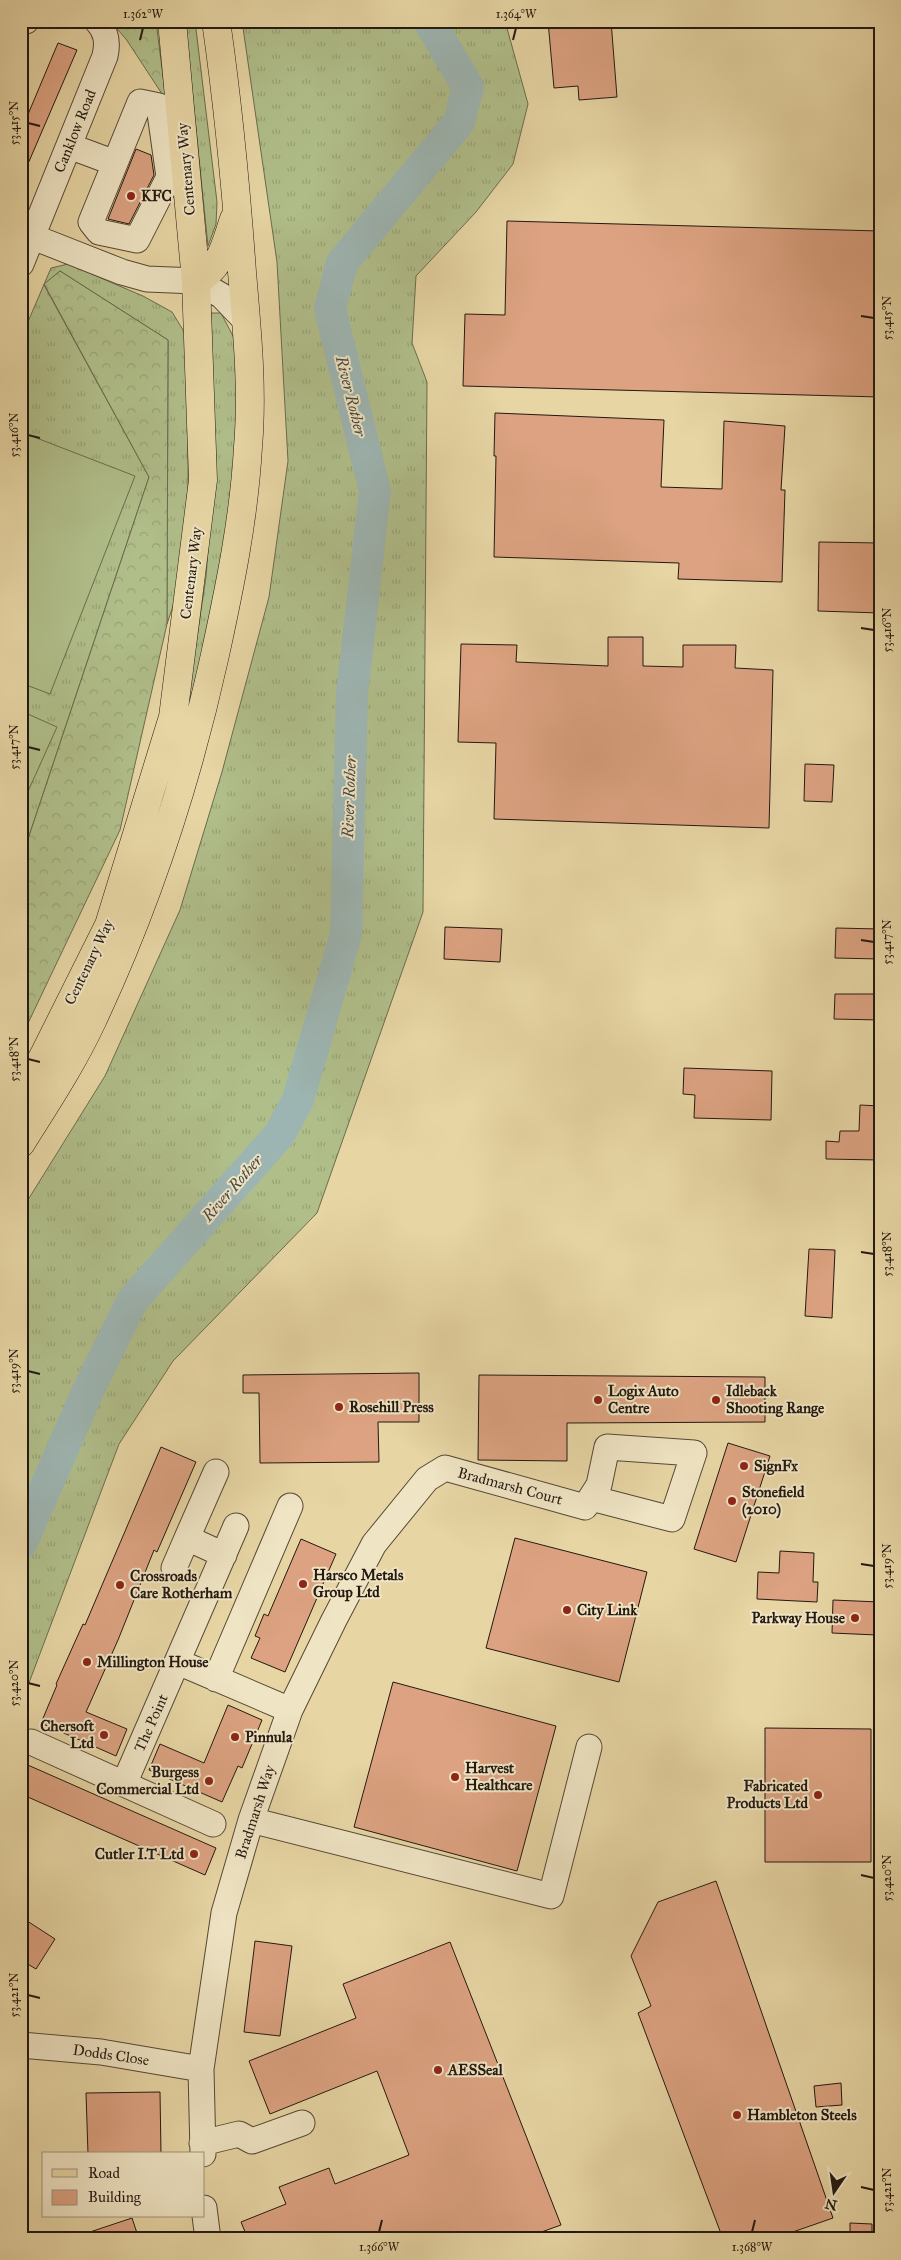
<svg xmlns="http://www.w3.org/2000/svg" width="901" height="2260" viewBox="0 0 901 2260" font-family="'IM FELL Great Primer',serif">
<defs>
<pattern id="grass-tufts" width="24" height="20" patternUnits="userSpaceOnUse" patternTransform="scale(1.25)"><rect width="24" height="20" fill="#b0be8a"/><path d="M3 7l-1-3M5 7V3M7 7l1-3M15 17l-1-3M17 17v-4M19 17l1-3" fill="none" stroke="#97a376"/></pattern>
<pattern id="forest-crowns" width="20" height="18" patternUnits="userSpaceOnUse" patternTransform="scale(1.25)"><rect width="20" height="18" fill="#b0be8a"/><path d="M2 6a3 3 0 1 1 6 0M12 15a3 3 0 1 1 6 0" fill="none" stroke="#97a376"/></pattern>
</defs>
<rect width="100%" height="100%" fill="#e7d5a4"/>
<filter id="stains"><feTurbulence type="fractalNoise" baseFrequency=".004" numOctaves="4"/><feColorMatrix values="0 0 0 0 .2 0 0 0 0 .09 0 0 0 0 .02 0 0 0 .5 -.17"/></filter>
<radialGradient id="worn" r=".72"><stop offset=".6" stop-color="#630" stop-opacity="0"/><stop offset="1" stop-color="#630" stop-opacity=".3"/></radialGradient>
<path fill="url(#grass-tufts)" stroke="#6a6c4d" d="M185 21H195L217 202 216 224 208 246Z
M242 21H505L528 104 513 164 476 212 416 276 412 343 427 382 423 912 317 1213 173 1361 119 1444 21 1704V1211L105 1076 180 910 222 772 269 597 288 461 277 262Z
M68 264 143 296 172 312 188 338V488L178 591 167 624 168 340 60 271 44 285 149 477 21 860V338L51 268Z
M211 313H221L234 338 237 362V434L230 511 219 582 183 731 206 577 214 469Z"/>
<path fill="url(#forest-crowns)" stroke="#6a6c4d" d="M110 21H156L166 100 126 39Z
M60 271 168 340 167 624 120 830 21 1038V860L149 477 44 284Z"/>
<path fill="#b0be8a" stroke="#6a6c4d" d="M21 432 135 476 50 694 21 683Z
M21 711 57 727 21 807Z"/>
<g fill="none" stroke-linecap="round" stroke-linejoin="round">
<path stroke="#9db5b2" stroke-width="32" d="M21 1544 87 1393 132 1301 279 1135 298 1100 346 934 352 694 375 491 330 309 342 263 459 122 468 87 429 21"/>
</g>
<path fill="#dca281" stroke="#241910" d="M548 21H611L617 97 579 100 578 86 554 88Z
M58 43 77 50 21 180V131Z
M136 149 151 155 154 175 129 224 108 219Z
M507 221 880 231V397L463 386 465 314 505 315Z
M495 413 664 420 661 487 722 489 724 421 785 426 781 490H785L782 582 678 579 679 563 494 557 496 456H494Z
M819 542 880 543V613L818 611Z
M608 637H643V666L683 667V645H736L735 668 773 670 769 828 494 819 496 743 458 742 461 644 517 645 516 662 608 666Z
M805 764 834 765 832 802 804 801Z
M445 927 502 929 500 962 444 959Z
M836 928 880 929V959L835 958Z
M835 994H880V1020L834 1019Z
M684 1068 772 1071 771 1120 694 1118 695 1095 683 1094Z
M860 1105 880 1106V1160L826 1159V1141L839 1142 840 1131H859Z
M809 1249 835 1250 832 1318 805 1316Z
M419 1373V1422H378L379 1462 260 1463 259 1393H243V1375Z
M479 1375 765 1377V1422L567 1423V1461L478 1460Z
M728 1443 770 1456 736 1562 694 1549Z
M161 1447 196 1462 157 1552 154 1550 118 1640 86 1712 127 1729 116 1756 41 1723 57 1685 56 1684 83 1624 85 1625Z
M515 1538 647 1572 619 1682 486 1648Z
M301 1539 336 1554 285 1672 251 1658 260 1638 255 1636 264 1614 268 1616Z
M780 1551 814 1553 813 1582H818L817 1602 757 1599 758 1572 779 1573Z
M833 1600 879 1602 877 1635 832 1633Z
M393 1682 556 1726 517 1871 354 1827Z
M228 1705 262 1720 242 1768 238 1766 222 1802 149 1770 160 1744 204 1763Z
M765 1728 871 1729V1862H765Z
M21 1762 216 1848 205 1875 21 1794Z
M716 1881 833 2218 787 2234 788 2239H723L638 2013 651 2006 631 1956 658 1902Z
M21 1917 55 1939 36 1969 21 1960Z
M255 1941 292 1946 280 2036 244 2032Z
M450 1942 561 2225 522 2239H248L241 2222 286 2204 279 2187 329 2168 335 2184 409 2155 377 2071 270 2114 249 2061 356 2018 343 1984Z
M841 2083 842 2105 816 2107 814 2086Z
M160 2092 161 2154H88L86 2093Z
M132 2218 139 2239H78V2236Z
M850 2223 872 2224V2239H850Z"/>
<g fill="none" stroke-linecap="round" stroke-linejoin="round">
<defs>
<path id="minor" d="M21 22 26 21
M140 102 159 106 169 177 137 240 99 232 91 222Z
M69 146 115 163
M33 237 122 272 147 279 196 281 222 296 246 321
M21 264 105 56C108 43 107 32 97 21
M187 1538 216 1472
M174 1568 187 1538 224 1555
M178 1662 290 1710
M216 1679 290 1506
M31 1742 213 1824
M124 1784 236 1526
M251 1820 551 1896 589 1747
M21 2045 101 2052 201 2069
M202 2143 239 2134 252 2141 302 2123
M203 2154 201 2069 224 1913 251 1820 290 1710 334 1620 374 1544 427 1479 445 1468 585 1507 599 1485 607 1447 694 1453 672 1519 591 1498
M204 2208 208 2239"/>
<path id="major" d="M196 281C222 267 225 245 234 219
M21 1095 43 1057 109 925 173 717 203 480 196 281 172 21
M21 1143C46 1103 72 1064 92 1021 147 904 187 782 215 655 230 586 244 518 248 447 253 389 247 330 242 272 236 188 228 104 216 21"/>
</defs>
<use href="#minor" stroke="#554835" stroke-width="27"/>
<use href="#major" stroke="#241910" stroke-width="29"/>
<use href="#minor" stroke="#efe4c4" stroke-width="25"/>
<use href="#major" stroke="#e7d5a4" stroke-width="28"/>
</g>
<path fill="none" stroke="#241910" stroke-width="2" d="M140 40 143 28M513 40 516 28M28 123 40 126M861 316 874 318M28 435 40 438M861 628 874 630M28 747 40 750M861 940 874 942M28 1059 40 1062M861 1252 874 1254M28 1371 40 1374M861 1564 874 1566M28 1683 40 1686M861 1875 874 1878M28 1995 40 1998M861 2187 874 2190M379 2232 382 2220M752 2232 755 2220"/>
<g fill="#8f2418" stroke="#efe4c4" stroke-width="2">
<circle cx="131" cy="196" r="5"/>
<circle cx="598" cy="1400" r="5"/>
<circle cx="716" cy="1400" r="5"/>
<circle cx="339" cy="1407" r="5"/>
<circle cx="744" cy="1466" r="5"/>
<circle cx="732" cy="1501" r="5"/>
<circle cx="303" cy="1584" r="5"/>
<circle cx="120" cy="1585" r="5"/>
<circle cx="567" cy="1610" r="5"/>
<circle cx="855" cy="1618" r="5"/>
<circle cx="87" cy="1662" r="5"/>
<circle cx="104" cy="1735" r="5"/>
<circle cx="235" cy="1737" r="5"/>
<circle cx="455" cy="1777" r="5"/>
<circle cx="209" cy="1781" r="5"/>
<circle cx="818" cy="1795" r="5"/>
<circle cx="194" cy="1854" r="5"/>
<circle cx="438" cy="2070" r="5"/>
<circle cx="737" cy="2115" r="5"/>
</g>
<g text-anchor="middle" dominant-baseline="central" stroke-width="4" stroke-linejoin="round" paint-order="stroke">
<g font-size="15" fill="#241910" stroke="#efe4c4">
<text transform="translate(75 131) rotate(-68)">Canklow Road</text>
<text transform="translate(186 169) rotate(-95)">Centenary Way</text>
<text transform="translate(191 573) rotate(-83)">Centenary Way</text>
<text transform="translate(89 962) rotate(-64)">Centenary Way</text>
<text transform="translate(510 1486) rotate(15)">Bradmarsh Court</text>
<text transform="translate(151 1723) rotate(-66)">The Point</text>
<text transform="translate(255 1812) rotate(-72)">Bradmarsh Way</text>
<text transform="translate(111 2055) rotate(8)">Dodds Close</text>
</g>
<g font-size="15" font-weight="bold" fill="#241910" stroke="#efe4c4" text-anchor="start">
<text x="141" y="196">KFC</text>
<text x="608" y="1391">Logix Auto<tspan x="608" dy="17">Centre</tspan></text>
<text x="726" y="1391">Idleback<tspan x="726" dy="17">Shooting Range</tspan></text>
<text x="349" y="1407">Rosehill Press</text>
<text x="754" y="1466">SignFx</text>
<text x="742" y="1492">Stonefield<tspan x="742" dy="17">(2010)</tspan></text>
<text x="313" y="1575">Harsco Metals<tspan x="313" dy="17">Group Ltd</tspan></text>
<text x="130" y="1576">Crossroads<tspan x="130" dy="17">Care Rotherham</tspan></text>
<text x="577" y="1610">City Link</text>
<text x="845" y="1618" text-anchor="end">Parkway House</text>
<text x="97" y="1662">Millington House</text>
<text x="94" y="1726" text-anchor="end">Chersoft<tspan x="94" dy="17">Ltd</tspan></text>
<text x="245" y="1737">Pinnula</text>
<text x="465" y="1768">Harvest<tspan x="465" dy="17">Healthcare</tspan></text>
<text x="199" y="1772" text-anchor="end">Burgess<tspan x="199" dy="17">Commercial Ltd</tspan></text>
<text x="808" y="1786" text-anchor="end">Fabricated<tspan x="808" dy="17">Products Ltd</tspan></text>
<text x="184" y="1854" text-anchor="end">Cutler I.T Ltd</text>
<text x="448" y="2070">AESSeal</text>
<text x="747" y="2115">Hambleton Steels</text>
</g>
<g font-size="16" font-style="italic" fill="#484841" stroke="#efe4c4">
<text transform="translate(351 396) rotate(76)">River Rother</text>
<text transform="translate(349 797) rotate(-88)">River Rother</text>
<text transform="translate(232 1188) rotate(-49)">River Rother</text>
</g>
</g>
<rect width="901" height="2260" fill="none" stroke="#e7d5a4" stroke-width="55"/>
<rect x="42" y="2152" width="162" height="65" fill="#efe4c4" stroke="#9e937c"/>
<rect x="52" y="2169" width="25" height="8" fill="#e7d5a4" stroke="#9e937c"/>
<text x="88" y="2178" font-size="15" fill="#241910">Road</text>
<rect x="52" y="2190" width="25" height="15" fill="#dca281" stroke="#9e937c"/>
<text x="88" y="2202" font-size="15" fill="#241910">Building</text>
<g transform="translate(834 2192) rotate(193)" stroke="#efe4c4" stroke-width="4" paint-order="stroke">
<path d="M0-4L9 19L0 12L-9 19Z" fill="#241910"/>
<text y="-8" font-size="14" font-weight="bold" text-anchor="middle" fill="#241910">N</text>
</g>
<rect x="28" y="28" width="846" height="2204" fill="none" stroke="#241910" stroke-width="2"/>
<g font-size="12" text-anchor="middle" fill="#241910">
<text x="143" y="18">1.362°W</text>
<text x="516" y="18">1.364°W</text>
<text transform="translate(14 123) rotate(-90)" y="4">53.415°N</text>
<text transform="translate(887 318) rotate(-90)" y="4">53.415°N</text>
<text transform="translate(14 435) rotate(-90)" y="4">53.416°N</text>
<text transform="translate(887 630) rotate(-90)" y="4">53.416°N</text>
<text transform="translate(14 747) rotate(-90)" y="4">53.417°N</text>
<text transform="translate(887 942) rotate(-90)" y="4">53.417°N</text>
<text transform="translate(14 1059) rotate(-90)" y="4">53.418°N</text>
<text transform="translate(887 1254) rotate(-90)" y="4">53.418°N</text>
<text transform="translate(14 1371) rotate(-90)" y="4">53.419°N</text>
<text transform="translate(887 1566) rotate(-90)" y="4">53.419°N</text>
<text transform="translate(14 1683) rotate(-90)" y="4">53.420°N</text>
<text transform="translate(887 1878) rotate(-90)" y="4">53.420°N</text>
<text transform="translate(14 1995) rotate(-90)" y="4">53.421°N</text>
<text transform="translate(887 2190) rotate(-90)" y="4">53.421°N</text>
<text x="379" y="2251">1.366°W</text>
<text x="752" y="2251">1.368°W</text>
</g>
<rect width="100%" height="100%" filter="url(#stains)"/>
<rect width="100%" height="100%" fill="url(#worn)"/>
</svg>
